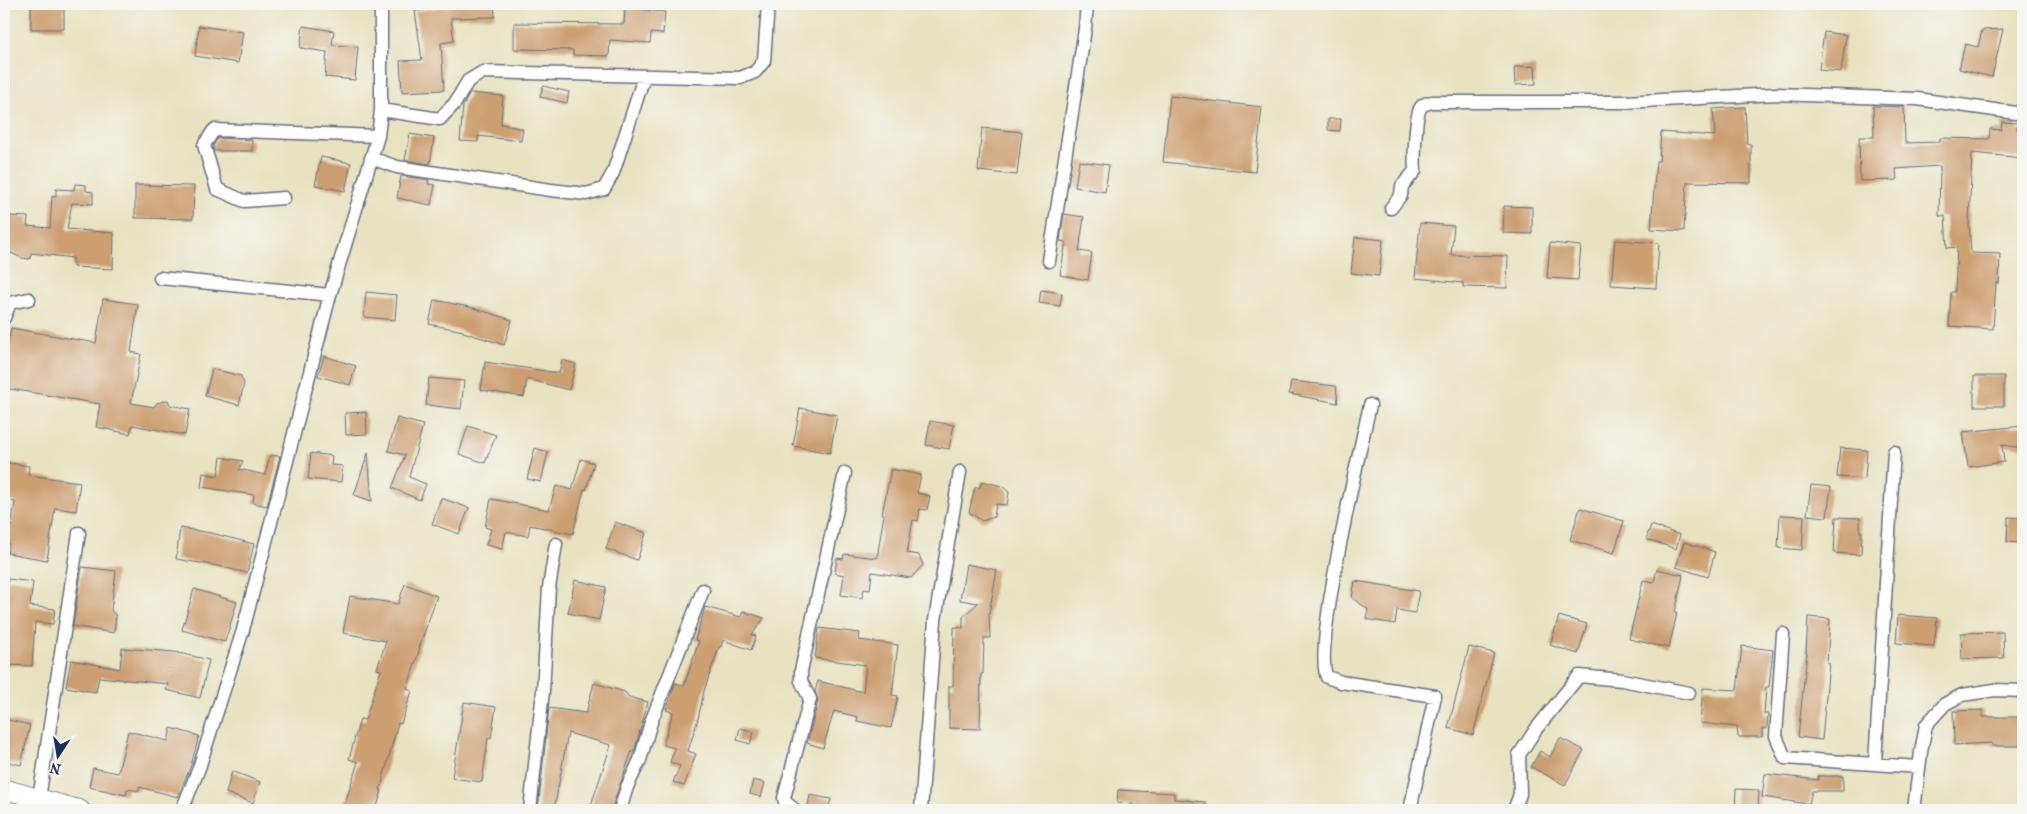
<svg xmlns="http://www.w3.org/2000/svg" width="2027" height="814" viewBox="0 0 2027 814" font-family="'IM FELL French Canon',serif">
<rect width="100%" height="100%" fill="#f6f6f2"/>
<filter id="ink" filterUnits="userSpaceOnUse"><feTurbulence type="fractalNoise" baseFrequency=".02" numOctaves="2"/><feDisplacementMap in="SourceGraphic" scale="10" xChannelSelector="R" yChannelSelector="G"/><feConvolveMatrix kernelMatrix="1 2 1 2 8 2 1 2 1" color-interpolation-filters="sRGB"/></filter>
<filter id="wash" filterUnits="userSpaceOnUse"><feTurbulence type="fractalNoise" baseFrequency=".0096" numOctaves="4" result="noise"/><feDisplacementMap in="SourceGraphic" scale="20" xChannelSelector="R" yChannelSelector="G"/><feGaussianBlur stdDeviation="1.12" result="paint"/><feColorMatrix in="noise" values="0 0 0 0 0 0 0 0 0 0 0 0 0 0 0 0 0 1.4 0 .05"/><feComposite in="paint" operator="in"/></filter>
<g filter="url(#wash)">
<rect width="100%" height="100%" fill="#e8e2c0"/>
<g id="blocks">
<path fill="#cc9e6f" d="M31 4H64V29H31Z
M466 4H494L495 17 451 18 454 41 441 43 444 90 402 92 400 61 422 60 415 11Z
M625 8 665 12 663 34 651 33 650 43 610 40 609 56 573 55V50L514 49V23L624 24Z
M199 26 243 32 238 63 195 56Z
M303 26 334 31 332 45 358 47 355 80 325 77 327 52 300 48Z
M2003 29 1992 77 1959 69 1965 44 1978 47 1982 30Z
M1824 32 1846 35 1841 72 1819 70Z
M1535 66 1536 84 1515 85 1514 67Z
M543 86 569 92 567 103 540 97Z
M470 93 503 96 501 124 523 129 521 141 478 136V142L460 141 463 106Z
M1170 96 1262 107 1255 172 1163 162Z
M1873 106 1904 107 1905 143 1940 142V138L1989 139 1990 129 2001 130 2002 122 2017 123V129L2023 130V158L1972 153 1969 223 1971 253 2000 254 1999 283H1996L1993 329 1949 326 1951 292H1955L1957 247 1947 248 1945 216H1939L1940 166 1896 169 1897 180 1860 181 1859 137H1874Z
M1745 107 1747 144H1751V183L1687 182 1684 231 1651 229 1656 161H1659L1661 132 1715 136 1713 109Z
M1328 119H1341L1340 131 1328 130Z
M982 128 1022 132 1017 175 978 171Z
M410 134 434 138 430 164 405 160Z
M218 138 252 140V151H214L213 146Z
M321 157 351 163 345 191 315 185Z
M1079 161 1109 165 1105 192 1075 187Z
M401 176 429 180 428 184 435 185 431 205 397 198Z
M75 184 86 185V191L93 192V204L72 203 67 229 114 233 113 269 73 267V258L31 253 30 259 22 258 4 250V222L9 223 10 216 28 217 27 226 50 228 52 196 56 197V189L74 190Z
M135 185 194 186 193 219 135 218Z
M1504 206 1532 207V234L1503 233Z
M1064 214 1084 217 1079 251 1092 253 1088 280 1060 275 1066 242 1060 241Z
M1420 223 1454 226 1451 255 1508 256 1507 288 1463 287V283L1415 278Z
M1355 237 1383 240 1379 276 1351 273Z
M1615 240 1659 243 1656 288 1611 285Z
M1550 243 1581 246 1578 280 1547 278Z
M1041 290 1062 293 1060 306 1039 303Z
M366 292 397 295 395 320 364 317Z
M103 299 138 304 131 352 141 354 131 403 154 407 157 403 168 400 170 405 190 409 185 435 132 425 130 434 96 427 100 404 4 388V369L11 328 96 343Z
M434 300 470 307 512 320 504 345 463 332V331L429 324Z
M324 356 356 366 350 385 318 376Z
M562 360 576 364 569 390 527 379 524 397 481 390 485 362 559 373Z
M212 369 241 376 244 384 239 405 205 396Z
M1974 376H2004V406H1974Z
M429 378 464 381 461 409 426 405Z
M1291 381 1336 386 1338 403 1289 394Z
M800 408 837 415 830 453 793 446Z
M366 412 367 434 346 435 345 413Z
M397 418 423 425 409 477 426 484 420 500 392 488 405 455 388 451Z
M930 421 954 425 949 449 926 445Z
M468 426 496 435 485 463 459 454Z
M2023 426V448L2002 445 2004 462 1968 467 1963 432Z
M535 448 548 452 541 482 527 479Z
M1840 448 1867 450 1865 479 1837 477Z
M311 453 332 456 331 465 343 466 341 482 308 479Z
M368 453 372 501 354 495Z
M270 455 280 456 267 506 253 503 254 495 201 487 203 473 218 476 221 457 243 461 239 469 265 475Z
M581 459 594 463 586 490 584 489 573 534 530 525 528 536 506 532 502 549 486 545 491 529 485 527 491 499 549 510 556 486 572 490Z
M4 462 29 466 28 475 80 482 76 511 55 508 47 560 7 553 15 502 4 500Z
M891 469 921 475 917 493 930 496 927 510 920 509 918 521 913 520 907 553 919 555 923 565 911 578 872 572 870 590 864 589 862 598 841 595 844 575 835 573 837 558 843 559 844 554 877 558 884 514H882Z
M982 481 1002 486 1009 492 1007 505 996 504 994 517 982 521 969 512 975 488 980 487Z
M1811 485 1831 487 1827 517 1807 515Z
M441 498 469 508 459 534 432 524Z
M1580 508 1624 521 1614 553 1570 540Z
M1780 515 1804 516 1802 550 1778 548Z
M1836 517 1860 518V532H1862L1861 555 1834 553Z
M2008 517 2023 518V543L2007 542Z
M615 522 646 533 637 560 606 549Z
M1651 525 1680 535 1676 549 1646 539Z
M180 528 211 533 254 544 247 573 218 566 176 559Z
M1684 542 1715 552 1708 577 1676 567Z
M966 564 997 570 989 614 990 638H984L983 674H981L980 729 949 728V686H953L954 627 963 628V617L978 603 960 600Z
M82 567 116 571 111 610 116 616 114 633 73 626Z
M1657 569 1683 575 1675 612 1677 613 1669 648 1629 639 1643 580 1654 582Z
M8 579 33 582 30 606 55 609 53 624 35 622 32 666 4 665V614Z
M575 580 606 587 599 620 568 613Z
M1355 581 1419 591 1415 613 1397 610 1395 624 1366 619 1368 609 1352 598Z
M405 584 437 596 419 648H420L407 689 412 691 401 724 398 723 380 790H382L376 810H343L358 762 349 759 360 719 365 720 381 670 377 669 386 641 343 633 350 596 398 604Z
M194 589 237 602 225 642 182 630Z
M705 607 741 617 743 611 764 618 752 635 756 636 751 650 723 640 721 647H719L704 691 698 719 688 751 696 754 684 786 673 782 680 766 670 762 675 748 663 745 673 712 666 710 675 683 684 686 699 641 695 640Z
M1898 615 1937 618 1934 646 1896 643Z
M1559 616 1587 624 1578 654 1550 645Z
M1808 617 1830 619 1827 663H1829L1822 740 1798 737 1807 653H1806Z
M819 628 860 633 859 640 898 645 892 695 898 696 891 728 857 721 858 717 834 711 823 748 807 743 818 701 815 691 818 681 863 692 866 665 815 658Z
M2003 632 2004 658 1962 659 1961 633Z
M1742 646 1773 650 1769 687H1766L1764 714H1768L1767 728 1762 729V737H1738L1737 727 1700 723 1703 688 1737 690Z
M1469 647 1494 653 1473 735 1448 728Z
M122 648 175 652 209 660 200 698 166 690 168 684 99 677 96 692 66 687 71 660 120 669Z
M594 683 625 692 629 697 648 702 634 752 632 751 611 810H599L600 807 591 805 611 745 568 733 554 810H538L549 708 586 713Z
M464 702 496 707 491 738H488L482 782 452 778Z
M1983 710V717H2020V746H1992V743L1954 745 1953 711Z
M4 719 30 725 21 765 4 761Z
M171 728 199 736 191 765 178 797 139 787V791L127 789 126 795 89 787 93 768 118 773 128 731 168 741Z
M740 728 754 732 750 744 737 740Z
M1560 738 1584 750 1565 785 1531 767 1540 751 1550 757Z
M232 771 260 782 253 803 226 793Z
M1765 774 1818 780V776H1843V791H1812L1809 804 1762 797Z
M753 780 765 783 761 797 750 794Z
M1736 789 1759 790 1758 810H1735Z
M1118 790 1174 793V799L1205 802V810H1132L1133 804 1117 803Z
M810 795 831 799 828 810H807Z"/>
</g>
</g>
<g filter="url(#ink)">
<use href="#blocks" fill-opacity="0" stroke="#636e80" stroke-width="1"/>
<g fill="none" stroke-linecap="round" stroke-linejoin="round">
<defs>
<path id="street" d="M381 110 440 119 455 103 468 81 483 72 740 78 755 72 764 61 768 4
M371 158 397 167 551 190 586 194 604 189 613 173 644 77
M284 198 244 201 217 189 204 145 214 130 378 136
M1391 208 1401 195 1402 186 1415 171C1414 161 1415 114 1421 107 1424 103 1429 103 1432 102H1625L1776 94 1917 99 2023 114
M1049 261 1085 29 1087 4
M160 278 330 295
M4 318 10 303 29 299
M1370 405C1361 446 1312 650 1327 677L1341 682 1435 696 1410 810
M1783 634 1776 736 1785 758 1919 767
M1875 763 1894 452
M39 799 79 533
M182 810 199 768 243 630 330 295 378 136 381 110V4
M530 810 543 691 549 588 556 544
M620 810 627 787 640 760 651 722 703 590
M795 810 785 802 784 798 810 699 801 681V671L845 473
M921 810 935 620 960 472
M1514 810 1520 794 1519 755 1536 729 1579 676 1622 680 1689 693
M1914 810 1921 752 1926 725 1945 704 1962 695 1995 690 2023 691"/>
<path id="primary" d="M4 789 80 810"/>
</defs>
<use href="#street" stroke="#636e80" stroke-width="15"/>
<use href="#primary" stroke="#636e80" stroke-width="21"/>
<use href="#street" stroke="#fff" stroke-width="12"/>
<use href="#primary" stroke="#fff" stroke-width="19"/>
</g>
</g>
<rect width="2027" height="814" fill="none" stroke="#f6f6f2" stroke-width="20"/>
<g transform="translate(58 756) rotate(192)" stroke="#f6f6f2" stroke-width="4" paint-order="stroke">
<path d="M0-4L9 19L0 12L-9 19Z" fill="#1b2f5e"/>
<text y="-8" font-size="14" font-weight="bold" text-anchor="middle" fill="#1b2f5e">N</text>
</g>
</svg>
